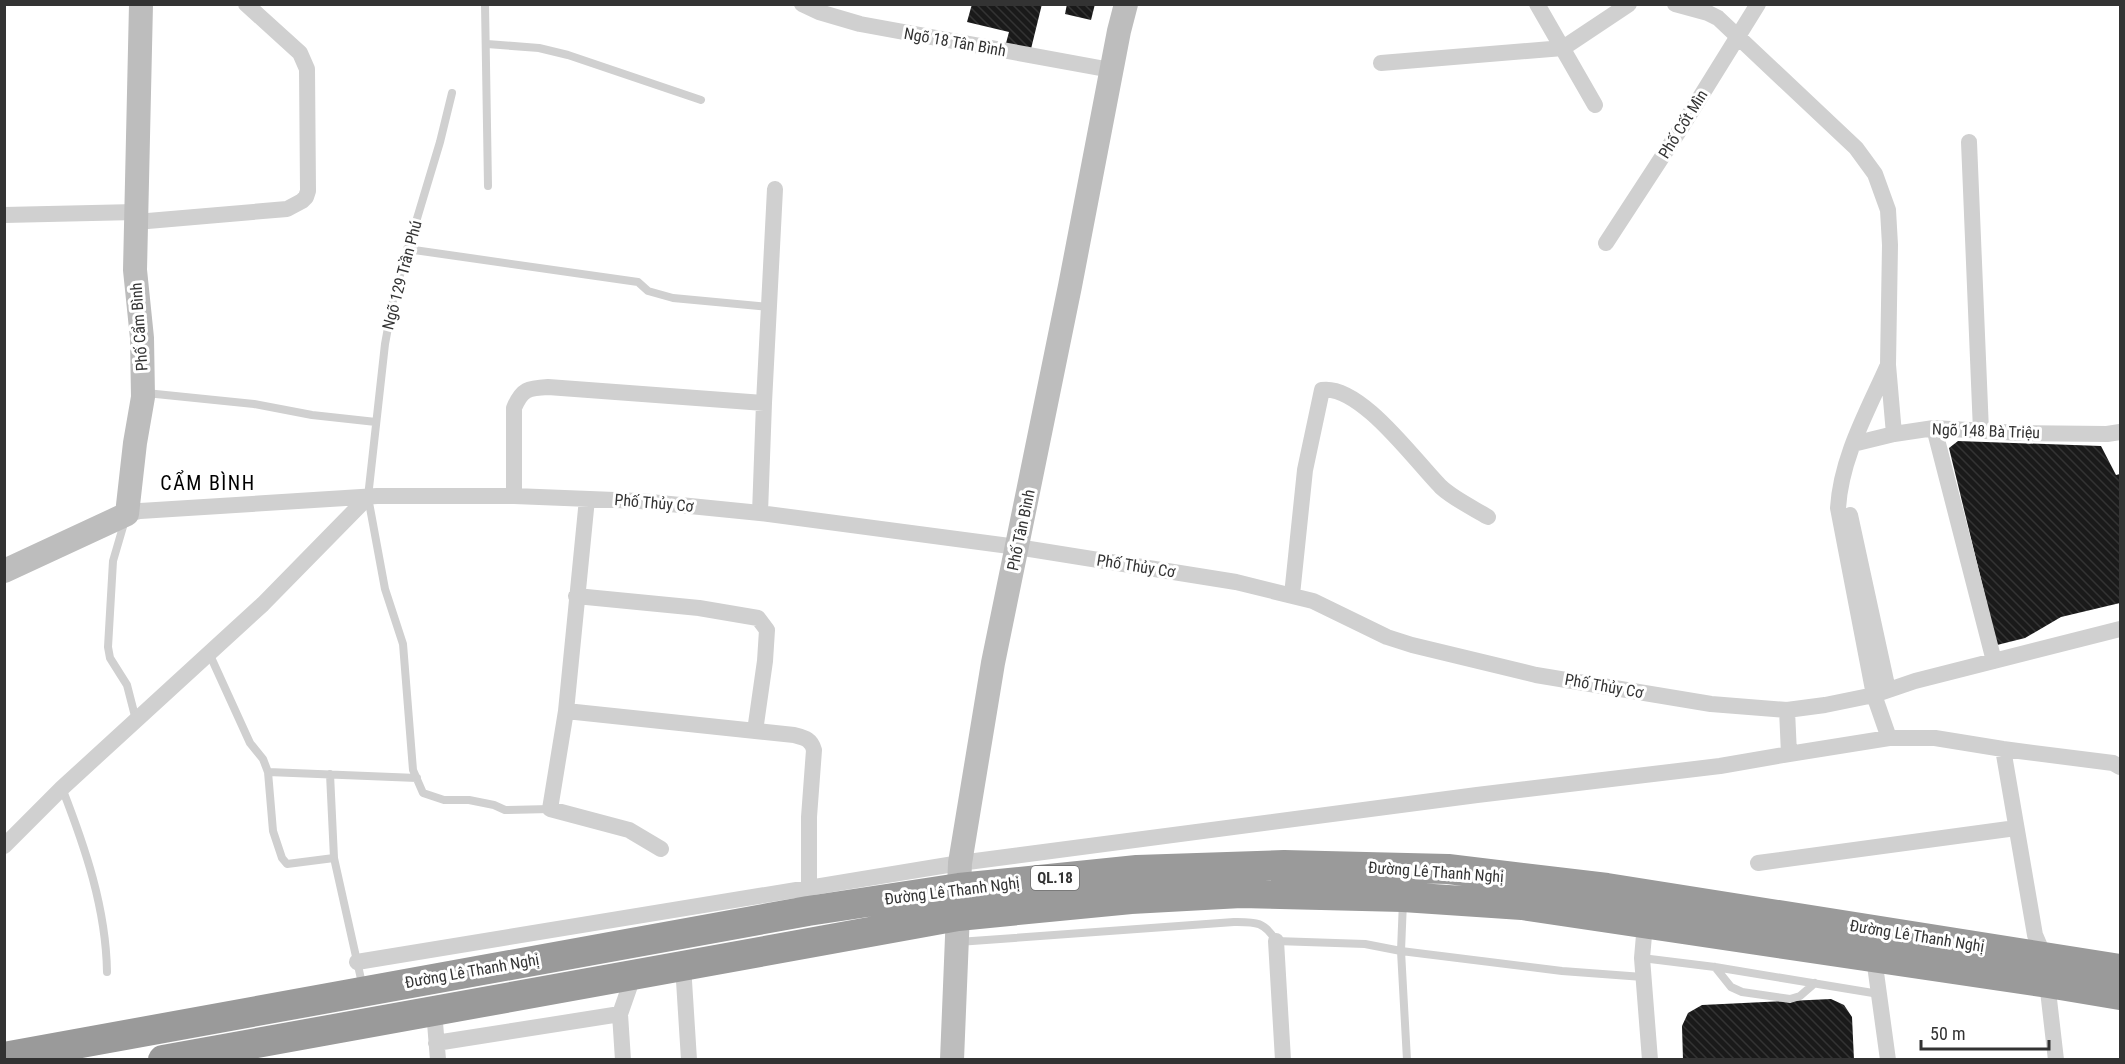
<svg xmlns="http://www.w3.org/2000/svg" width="2125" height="1064" viewBox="0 0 2125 1064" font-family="'Roboto Condensed',sans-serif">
<defs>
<pattern id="building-back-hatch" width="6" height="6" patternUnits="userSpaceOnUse" patternTransform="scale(1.5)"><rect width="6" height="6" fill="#1a1a1a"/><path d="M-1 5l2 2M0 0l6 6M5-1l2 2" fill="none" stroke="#333"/></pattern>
</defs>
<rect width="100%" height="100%" fill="#fff"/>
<path fill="url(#building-back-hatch)" d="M972 4H1042L1030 53 1005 47 1009 32 967 22Z
M1067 4H1095L1091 20 1065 14Z
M1958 441 2101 446 2116 475 2120 474V603L2061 617 2025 638 1997 645 1949 448Z
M1831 999 1844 1005 1852 1017 1854 1060H1683L1682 1026 1688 1013 1702 1005Z"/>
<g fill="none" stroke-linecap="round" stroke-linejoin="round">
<path stroke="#d0d0d0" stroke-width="8" d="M485 4 488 186
M487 44 539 48 568 55 701 100
M452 93 440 142 394 295 385 344 368 497 385 589 403 644 413 770 423 793 444 800H469L494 805 505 810 550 809
M407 249 638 282 648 291 673 298 770 307
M146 393 254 404 312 415 376 422
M125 520 113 561 108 647 110 658 127 685 136 720
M209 653 250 743 263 759 268 772 273 831 282 858 287 864 334 858
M268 772 417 778
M330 774 334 858 363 988
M62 788C85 847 106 908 107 972
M1403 901 1401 951 1407 1060
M958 942 1234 922C1255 922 1264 921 1276 941L1365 944 1401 951 1562 971 1643 977
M1642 958 1715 967 1879 994
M1715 967 1731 987 1742 992 1790 999 1800 996 1815 983"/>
<path stroke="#d0d0d0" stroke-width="16" d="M802 4 819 12 860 24 1111 70
M1537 4 1595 105
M1675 4 1708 13 1718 18 1856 148 1875 174 1888 210 1890 245 1888 365 1894 434
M1381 63 1563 48 1629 4
M1969 142 1981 431
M4 215 136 212
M136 222 287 209 302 201 306 197 308 191 307 69 300 53 246 4
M1606 243 1681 128 1758 4
M1887 367C1867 412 1841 458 1838 508L1874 695 1889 738
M1934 428 1994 661
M1853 444 1894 434 1934 428 2020 433 2107 434 2120 432
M514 496V408C522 389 528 388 548 387L764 403
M587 499 566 711 550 809 629 830 661 849
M760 513 764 403 775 189
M127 514 140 511 377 496H514L640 501 760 513 1017 547 1236 582 1313 601 1387 637 1412 645 1536 675 1711 704 1787 710 1825 705 1874 695 1915 681 2120 629
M1850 515 1888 690
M1292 595 1305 470 1322 390C1360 384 1415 461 1441 487 1454 499 1473 508 1488 517
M576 596 699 608 758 618 767 630 765 661 755 731
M566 711 794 735C805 738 811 739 814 750L809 817V896
M2003 749 2035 935 2044 956 2056 1060
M1789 754 1889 738H1935L2003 749 2113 763 2120 767
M4 846 62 788 263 604 368 497
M1758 863 2016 828
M1645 924 1642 958 1650 1060
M1276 941 1283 1060
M1874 958 1888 1060
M357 962 960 863 1477 795 1720 766 1789 754 1787 710
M683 965 689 1060
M434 1010 438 1060
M436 1043 620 1014
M623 1060 620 1014 634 974"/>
<path stroke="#bdbdbd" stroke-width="24" d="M4 571 127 514 135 443 143 397 142 338 135 270 141 4
M952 1060 960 863 993 663 1070 286 1119 31 1126 4"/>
<path stroke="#9a9a9a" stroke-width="30" d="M4 1057 808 911 959 888 1137 870 1284 865 1448 869 1607 888 2120 969
M163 1060 958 916 1131 899 1241 893 1403 897 1522 905 2048 983 2120 995"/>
</g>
<g text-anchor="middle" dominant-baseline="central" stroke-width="6" stroke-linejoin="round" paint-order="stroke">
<rect fill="#fff" stroke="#707070" stroke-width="1.5" x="1031" y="866" width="48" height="24" rx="4.5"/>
<g font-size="15" font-weight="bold" fill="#333">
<text x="1055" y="878">QL.18</text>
</g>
<g font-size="16" fill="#333" stroke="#fff">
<text transform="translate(955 42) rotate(10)">Ngõ 18 Tân Bình</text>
<text transform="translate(1683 124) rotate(-58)">Phố Cốt Mìn</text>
<text transform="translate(402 275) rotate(-75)">Ngõ 129 Trần Phú</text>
<text transform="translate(139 327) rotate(-94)">Phố Cẩm Bình</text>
<text transform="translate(1986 431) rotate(2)">Ngõ 148 Bà Triệu</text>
<text transform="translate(654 503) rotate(5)">Phố Thủy Cơ</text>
<text transform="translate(1021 530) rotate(-78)">Phố Tân Bình</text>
<text transform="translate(1136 566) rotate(9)">Phố Thủy Cơ</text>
<text transform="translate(1604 686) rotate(10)">Phố Thủy Cơ</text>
<text transform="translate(1436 872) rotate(4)">Đường Lê Thanh Nghị</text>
<text transform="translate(952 891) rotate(-7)">Đường Lê Thanh Nghị</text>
<text transform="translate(1917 936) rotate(9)">Đường Lê Thanh Nghị</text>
<text transform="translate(472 971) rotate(-10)">Đường Lê Thanh Nghị</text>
</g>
<g font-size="20" letter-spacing="1.5" fill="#000" stroke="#fff">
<text x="208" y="483">CẨM BÌNH</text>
</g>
</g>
<rect width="2125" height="1064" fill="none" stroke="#333333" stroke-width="12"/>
<path d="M1921 1040v9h128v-9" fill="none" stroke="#333333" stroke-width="3"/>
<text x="1930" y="1040" font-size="18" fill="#333333" stroke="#ffffff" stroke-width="4.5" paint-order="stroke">50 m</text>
</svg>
